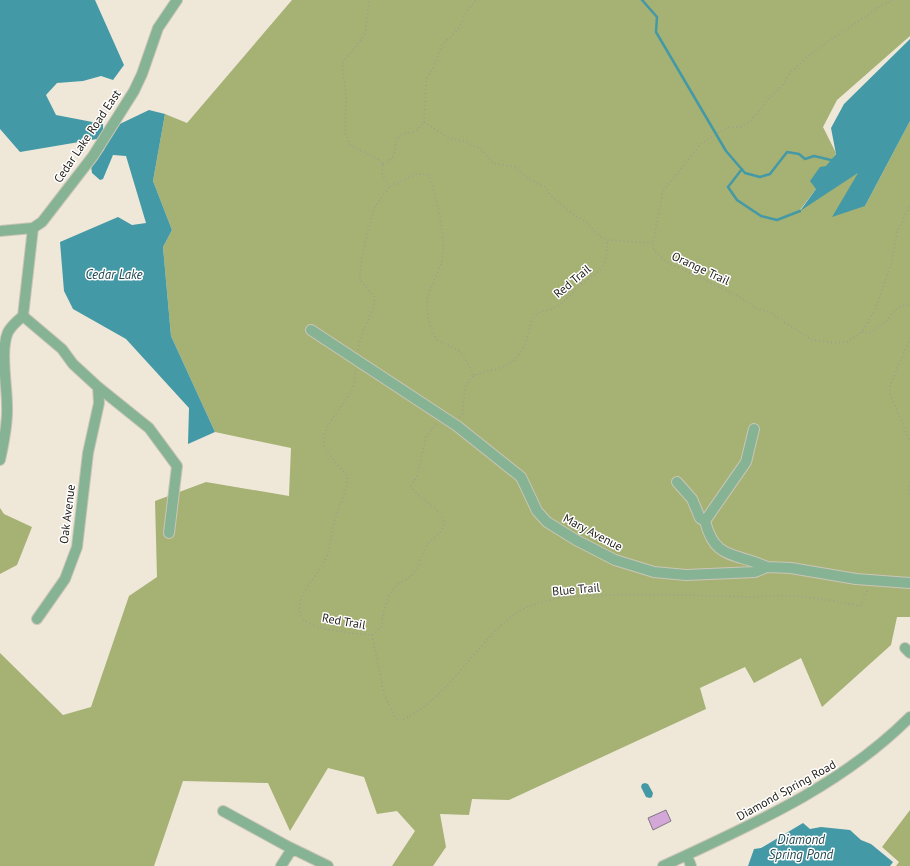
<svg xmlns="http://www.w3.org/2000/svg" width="910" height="866" viewBox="0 0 910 866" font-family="'PT Sans',sans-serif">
<rect width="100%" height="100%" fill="#efe8d9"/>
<path fill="#a6b174" d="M292 0H910V36L837 100 823 127 836 153 816 189 800 210 859 172 865 206 910 121V617H897L891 645 822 707 801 658 754 683 745 667 700 688 706 709 509 800 472 799 469 815 440 814 446 847 433 866H392L415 831 397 811 377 814 364 777 328 768 290 831 268 783 183 781 154 866H0V653L63 715 91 707 129 596 157 577 155 501 206 482 289 496 291 448 215 432 171 336 163 247 172 230 153 181 165 114 187 123Z
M0 508 4 514 32 527 17 565 0 574Z
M910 810V866H896L899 862 882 847Z"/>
<path fill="#4499a6" d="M0 0H95L124 65 113 80 101 76 83 81 57 83 46 95 56 115 103 124V132L149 110 165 114 153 181 172 230 163 247 171 336 215 432 188 444 189 408 126 339 73 309 64 291 60 242 118 217 132 225 146 223 126 156 113 155 103 179 100 180 92 173 91 166 104 150 106 143 97 139 20 152 0 129Z
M910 39V121L865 206 832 217 858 173 800 211 816 189 810 181 820 167 826 166 836 154 831 128 844 104Z
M645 783 648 784 653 793 652 797 650 798 646 797 641 787 642 784Z
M803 823 810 829 821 827 850 830 861 840 871 844 893 862 890 866H748L754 849 761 848Z"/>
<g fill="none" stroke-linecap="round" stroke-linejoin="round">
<path stroke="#4499a6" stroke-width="2.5" d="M642 0 657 17 656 32 726 151 745 173 760 177 770 174 787 152 799 154 805 159 814 156 831 160
M742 169 728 187 737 200 761 216 777 220 800 211"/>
</g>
<path fill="#d3a7d8" stroke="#827883" d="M666 810 671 821 653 830 648 818Z"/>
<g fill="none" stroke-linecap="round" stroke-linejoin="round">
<defs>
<path id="minor" d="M0 231 33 228 42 222 93 156 134 91 142 74 158 28 177 0
M23 316 62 349 73 364 98 387 99 403 88 453 77 547 65 579 37 619
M311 330 457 426 521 477 537 511 547 522 576 540 615 560 654 572 686 575 755 572 767 567 791 568 856 579 910 583
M98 387 149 428 177 466 169 533
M754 429 746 462 705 521C715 561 735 552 767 567
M0 460C4 442 8 423 7 405 7 385 0 350 8 332 12 325 17 321 23 316L33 228
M677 482 692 499 700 518 705 521
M905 648 910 653
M223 811 287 846 328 866
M687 855 691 866
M281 866 292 849
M663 866C751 825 840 787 910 717"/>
</defs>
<use href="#minor" stroke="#cbc5b7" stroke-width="12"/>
<path stroke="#a19c90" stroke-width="1.5" stroke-dasharray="1 3" stroke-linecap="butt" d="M893 0 882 5 826 43 807 57 792 71 781 87 766 101 760 111 749 122 740 127H730L721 131 701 144 663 191 653 243 654 251 667 262 740 297 756 308 769 312 812 340 836 343 847 342 862 332 875 309 891 265 897 232 910 205
M424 122 449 138 467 142 480 149 487 155 491 161 496 164 513 166 529 179 545 187 552 197 571 213 585 221 599 236 607 240 652 243
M424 122 426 79 433 69 442 45 458 29 467 11 476 0
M383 164C400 157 392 147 398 138 402 132 410 134 415 131 419 129 421 125 424 122
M390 186 417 174 428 175C436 193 445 233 443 253 442 266 435 278 430 290 423 306 429 326 437 340 462 352 462 350 474 376
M862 332 870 333 888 320 892 313 901 306 910 304
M910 338 890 386V394L910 442
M358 350C360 331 373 316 375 298 371 292 365 287 361 281 356 274 371 216 375 207 379 199 385 194 389 187L382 173 383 164 378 159 350 145 345 133 346 94 342 66 344 60 362 39 366 30 369 0
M356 370C355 376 355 385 351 391 343 407 318 429 325 449L347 476C347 494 338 506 334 523 331 538 330 553 322 566 316 577 302 590 300 603 299 608 300 616 304 620 315 630 356 634 372 635L382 627C382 615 386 601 392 591 397 582 407 581 413 574 420 565 421 553 428 544 434 537 447 530 443 519 438 505 418 500 411 486L417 476 426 437 437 423
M459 417 462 415C464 404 463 388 470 379 477 371 498 371 509 364 531 348 524 333 535 316 540 310 547 311 554 308 566 302 572 293 581 284 584 281 588 280 591 277 605 269 608 256 607 240
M910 482 908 488 910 497
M372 635 384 694 395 717 399 721C444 703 471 651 507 620 538 593 585 596 623 595 668 594 712 596 757 597 792 592 826 600 861 606L868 589"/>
<use href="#minor" stroke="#87b395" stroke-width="10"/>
</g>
<g text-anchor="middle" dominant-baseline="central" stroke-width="3" stroke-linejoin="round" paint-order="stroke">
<g font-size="12" fill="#26231d" stroke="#fff">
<text transform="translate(87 136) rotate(-56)">Cedar Lake Road East</text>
<text transform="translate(701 268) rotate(25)">Orange Trail</text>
<text transform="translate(572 281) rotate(-40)">Red Trail</text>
<text transform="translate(67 514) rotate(-83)">Oak Avenue</text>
<text transform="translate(593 532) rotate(28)">Mary Avenue</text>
<text transform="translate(576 589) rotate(-5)">Blue Trail</text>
<text transform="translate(344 621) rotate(10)">Red Trail</text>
<text transform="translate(786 790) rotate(-29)">Diamond Spring Road</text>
</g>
<g font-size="13" font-style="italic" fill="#224a50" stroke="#fff">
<text x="114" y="274">Cedar Lake</text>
<text x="801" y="839">Diamond<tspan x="801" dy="15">Spring Pond</tspan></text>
</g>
</g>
</svg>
